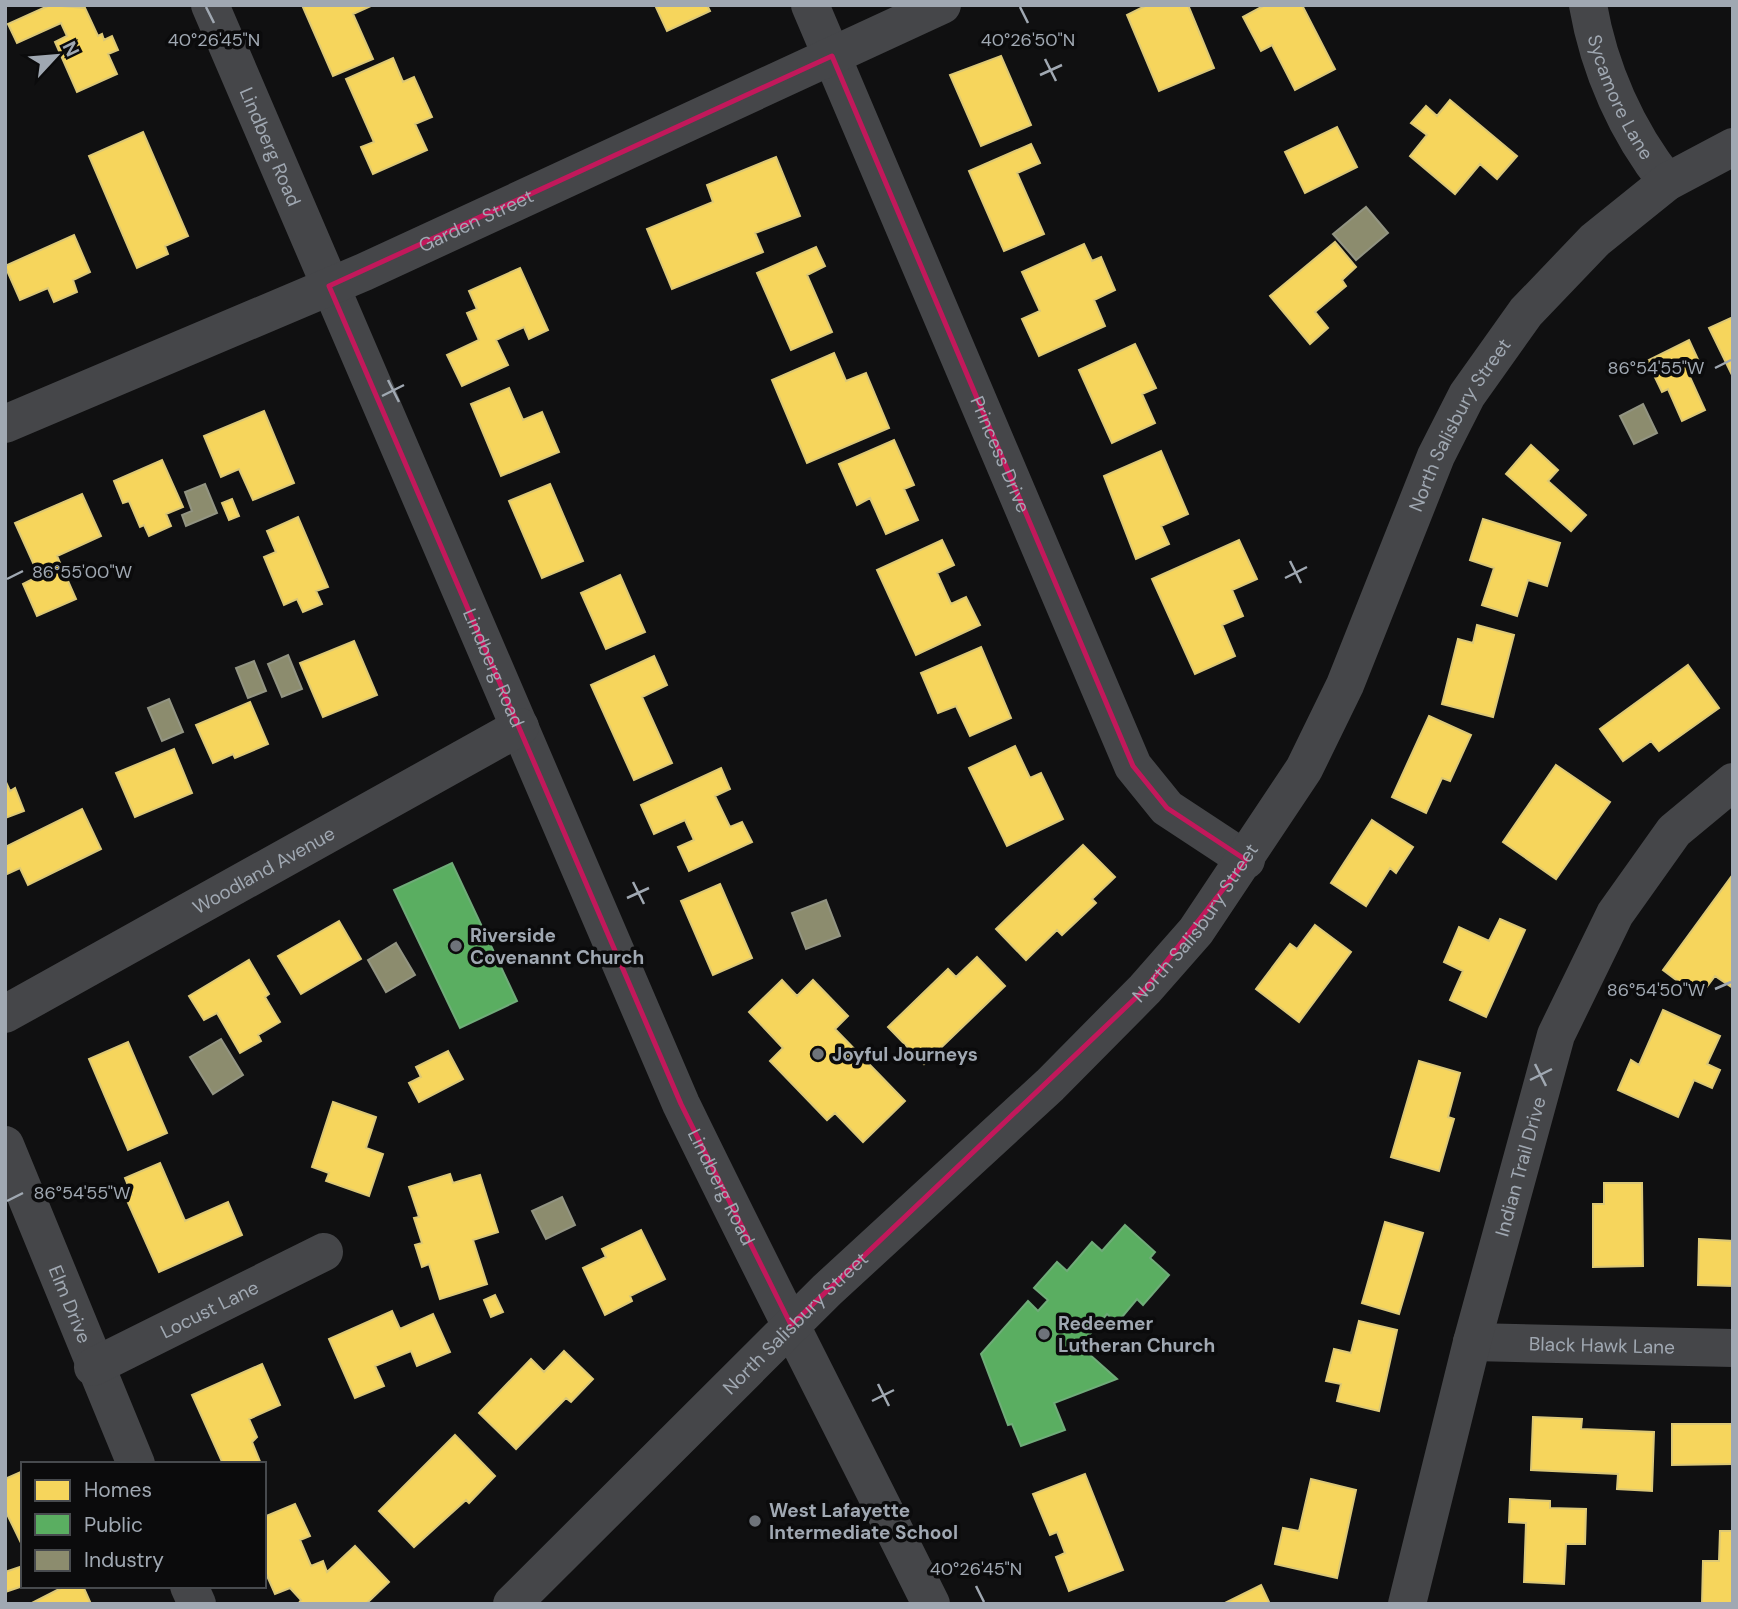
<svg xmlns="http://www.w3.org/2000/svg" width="1738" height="1609" viewBox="0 0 1738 1609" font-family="'DM Sans',sans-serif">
<rect width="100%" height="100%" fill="#101011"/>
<path fill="#f6d55c" stroke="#dcc876" stroke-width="2" d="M50 5 85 8 98 36 102 34 104 40 112 36 118 50 108 54 117 74 77 92 55 42 67 36 61 23 17 43 8 24Z
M302 5H373L353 14 373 59 333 76Z
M655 5H707L710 11 667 31Z
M1188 5 1214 68 1159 91 1127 15 1147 5Z
M1265 5H1302L1335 69 1295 90 1272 45 1261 51 1243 17Z
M1001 56 1031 125 981 146 950 75Z
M393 58 403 82 414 77 432 117 415 124 427 150 373 174 361 147 374 142 346 79Z
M1450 100 1517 156 1497 179 1480 164 1455 194 1410 156 1427 135 1411 123 1426 106 1437 116Z
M1337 127 1357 167 1305 193 1285 152Z
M143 132 188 236 165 246 168 254 137 268 89 156Z
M1031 144 1040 163 1017 173 1044 234 1004 251 969 171Z
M776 157 800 216 755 233 763 252 672 289 647 229 713 202 707 185Z
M74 235 90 272 73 280 77 292 54 302 48 288 20 300 5 266Z
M1335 242 1356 267 1342 280 1346 286 1315 312 1328 328 1310 344 1270 296Z
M1084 244 1092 261 1101 257 1115 290 1094 300 1105 326 1039 356 1022 319 1040 311 1022 272Z
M816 247 825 266 807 275 832 332 791 350 757 273Z
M520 268 548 330 529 339 524 327 496 340 508 365 462 386 447 355 479 340 467 313 477 309 469 291Z
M1733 317V377L1709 328Z
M1689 340 1702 368 1689 375 1705 410 1682 421 1668 389 1662 392 1647 361Z
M1135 344 1156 388 1142 394 1155 423 1112 443 1079 370Z
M834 353 846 381 866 373 889 428 807 463 772 380Z
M509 388 523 420 542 412 559 452 501 476 471 404Z
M264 411 294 483 253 500 239 469 221 477 204 436Z
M894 440 914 485 904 489 918 520 886 534 870 498 857 505 839 464Z
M1531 445 1558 470 1548 481 1586 515 1571 531 1506 474Z
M1161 451 1188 514 1161 526 1169 544 1136 559 1104 476Z
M162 460 183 507 166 514 171 526 149 536 144 525 140 527 129 501 123 503 114 481Z
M550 484 583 561 542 578 509 501Z
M82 494 101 536 57 556 76 599 37 616 23 584 39 576 15 523Z
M232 499 239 516 229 520 222 503Z
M298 517 328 587 316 591 322 604 303 612 297 599 284 605 264 557 276 552 267 531Z
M1483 519 1560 543 1547 586 1528 580 1517 616 1482 605 1494 568 1470 560Z
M942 540 954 565 937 573 951 604 966 597 980 625 916 655 877 570Z
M1239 540 1257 579 1232 590 1243 616 1222 625 1235 656 1195 674 1152 579Z
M620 575 645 632 606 649 581 593Z
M1477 625 1514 635 1493 717 1442 704 1458 639 1473 643Z
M354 641 377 695 323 717 300 663Z
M981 647 1011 718 970 736 956 706 938 713 921 673Z
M654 656 667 685 642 697 672 763 634 780 591 685Z
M1688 665 1719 708 1659 751 1651 741 1623 761 1600 729Z
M250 702 268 744 235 758 233 754 213 763 196 725Z
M1429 716 1471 735 1450 781 1442 778 1426 813 1392 797Z
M1015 746 1030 778 1041 773 1063 819 1007 846 969 768Z
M174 749 192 793 135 817 116 773Z
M1556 765 1610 802 1556 879 1503 842Z
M721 768 730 789 715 796 730 827 742 822 752 842 689 871 678 847 694 840 685 820 654 834 641 805Z
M5 780 10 791 15 788 24 811 5 818Z
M82 809 101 849 28 885 20 868 5 875V847Z
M1372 820 1413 847 1396 873 1390 868 1366 906 1331 883Z
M1083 845 1115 877 1092 899 1096 903 1062 935 1057 930 1026 960 996 929Z
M1731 877 1733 988 1715 976 1699 997 1663 970Z
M720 884 752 958 713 975 681 901Z
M1500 919 1525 930 1486 1017 1450 1000 1463 971 1444 962 1459 927 1489 941Z
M339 921 361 959 301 994 278 956Z
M1315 925 1351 952 1299 1022 1256 989 1290 944 1297 949Z
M977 957 1005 986 924 1064 888 1027 948 969 956 977Z
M249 960 269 994 265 997 280 1022 258 1035 261 1041 240 1053 217 1013 204 1020 189 996Z
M782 980 797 996 813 980 848 1016 835 1029 905 1101 863 1142 835 1113 827 1120 770 1061 783 1048 749 1012Z
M1663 1010 1720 1036 1707 1064 1720 1070 1712 1088 1694 1080 1678 1117 1618 1090 1631 1060 1639 1065Z
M128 1042 167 1133 128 1150 89 1059Z
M448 1051 463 1079 419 1102 409 1083 421 1077 416 1067Z
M1419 1061 1460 1073 1448 1117 1454 1119 1439 1171 1391 1157Z
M333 1102 376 1117 366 1148 383 1154 369 1196 326 1181 329 1173 312 1167Z
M160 1163 185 1221 228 1202 242 1235 159 1272 125 1196 132 1195 125 1178Z
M450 1174 453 1183 480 1175 498 1232 473 1240 487 1284 440 1299 429 1264 422 1267 415 1245 422 1243 414 1218 419 1217 409 1187Z
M1604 1183H1642L1643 1266 1593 1267V1204H1604Z
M1385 1222 1423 1233 1399 1314 1362 1303Z
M641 1230 665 1279 630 1296 632 1301 605 1315 583 1268 606 1257 602 1249Z
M1699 1239 1733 1241V1286L1698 1285Z
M495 1295 503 1312 491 1317 484 1300Z
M392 1311 400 1329 433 1314 450 1352 417 1366 411 1351 375 1366 384 1386 355 1398 329 1339Z
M1359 1321 1397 1330 1379 1411 1337 1401 1341 1384 1326 1381 1334 1349 1351 1353Z
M564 1351 593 1379 571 1402 566 1398 516 1449 479 1413 531 1359 544 1372Z
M262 1364 280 1405 249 1419 257 1437 252 1442 261 1464H223L192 1395Z
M1533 1417 1582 1419 1581 1429 1654 1432 1652 1491 1617 1489 1618 1474 1531 1470Z
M1672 1424H1733V1464L1672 1465Z
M455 1435 495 1476 469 1503 466 1500 414 1547 379 1511Z
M23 1471V1547L5 1510V1479Z
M1085 1474 1123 1570 1069 1591 1056 1557 1065 1553 1057 1532 1050 1535 1033 1494Z
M1311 1479 1356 1490 1337 1578 1275 1564 1283 1528 1299 1531Z
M1510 1499 1550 1501V1508L1586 1509 1585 1544H1566L1564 1584 1524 1582 1526 1523 1509 1522Z
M295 1504 310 1536 300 1540 311 1566 323 1561 327 1572 355 1546 389 1582 366 1604H298L301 1600 290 1588 275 1594 264 1569V1517Z
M1720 1531H1733V1604H1702L1703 1561H1719Z
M23 1566V1586L5 1592V1572Z
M1261 1585 1270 1604H1223Z
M65 1586H83L91 1604H30Z"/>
<path fill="#5aae61" stroke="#6fac79" stroke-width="2" d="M452 863 517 1001 460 1028 394 890Z
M1125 1225 1155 1252 1150 1258 1169 1275 1143 1305 1137 1299 1117 1323 1107 1314 1080 1346 1117 1379 1054 1403 1065 1430 1021 1446 1012 1424 1008 1425 981 1354 1028 1301 1038 1311 1048 1300 1034 1288 1057 1262 1067 1271 1092 1242 1102 1251Z"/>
<path fill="#8c8c6e" stroke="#929482" stroke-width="2" d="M1366 207 1388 233 1356 260 1333 234Z
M1643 404 1657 433 1634 444 1620 416Z
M205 484 217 513 186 526 182 515 192 511 185 492Z
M288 655 302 689 282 697 268 664Z
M254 661 266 691 248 698 236 668Z
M169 699 183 732 162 741 148 708Z
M826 900 840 936 806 949 792 913Z
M396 943 415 975 386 992 368 960Z
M221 1039 243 1075 213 1094 190 1057Z
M562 1197 575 1225 546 1239 532 1211Z"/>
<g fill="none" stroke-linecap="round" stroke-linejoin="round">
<g stroke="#454649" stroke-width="38">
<path id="s1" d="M210 5 681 1104C762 1271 848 1437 931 1604"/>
<path id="s2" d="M810 5 1133 766 1167 808 1246 860"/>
<path id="s3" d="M1588 5C1599 69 1627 132 1667 182"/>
<path id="s4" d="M5 424 364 272 942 5"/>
<path id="s5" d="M5 1014 520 727"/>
<path id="s6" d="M5 1145 136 1464"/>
<path id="s7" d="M1472 1342 1733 1348"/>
<path id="s8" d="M93 1367 324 1252"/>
<path d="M189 1586 197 1604"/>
<path id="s9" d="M512 1604 827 1290 1050 1085 1145 989 1196 931 1304 769 1345 685 1436 456 1467 395 1526 312 1595 240 1667 182 1733 147"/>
<path id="s10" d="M1407 1604 1472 1342 1556 1035 1615 914 1674 831 1733 782"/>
</g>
</g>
<path fill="none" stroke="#c2185b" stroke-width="5" stroke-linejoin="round" d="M832 56 1133 766 1167 808 1246 860 1145 989 791 1325 681 1104 329 286Z"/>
<path fill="none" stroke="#a0a8b2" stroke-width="2.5" d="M206 7 214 23M1020 7 1028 23M1045 59 1056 81M1040 75 1062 65M1715 368 1731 360M388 380 399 402M382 396 404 385M1290 561 1301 583M1285 578 1307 567M7 579 23 571M633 882 644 904M627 898 649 888M1715 989 1731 982M1535 1064 1546 1086M1530 1080 1552 1069M7 1201 23 1193M878 1384 889 1406M872 1401 894 1390M976 1586 984 1602"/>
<g fill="#6e737a" stroke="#0b0b0c" stroke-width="2.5">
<circle cx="456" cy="946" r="7"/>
<circle cx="818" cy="1054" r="7"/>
<circle cx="1044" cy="1334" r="7"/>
<circle cx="755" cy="1521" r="7"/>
</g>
<g text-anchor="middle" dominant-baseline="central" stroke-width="7" stroke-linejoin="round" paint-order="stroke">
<g font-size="19" fill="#a0a8b2" stroke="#0b0b0c">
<text stroke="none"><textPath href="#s3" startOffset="98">Sycamore Lane</textPath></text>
<text stroke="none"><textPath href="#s1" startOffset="154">Lindberg Road</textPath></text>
<text stroke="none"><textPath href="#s4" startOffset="513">Garden Street</textPath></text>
<text stroke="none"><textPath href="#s9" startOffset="1533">North Salisbury Street</textPath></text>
<text stroke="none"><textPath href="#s2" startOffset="488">Princess Drive</textPath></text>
<text stroke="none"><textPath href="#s1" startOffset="721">Lindberg Road</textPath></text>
<text stroke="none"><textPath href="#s5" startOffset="296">Woodland Avenue</textPath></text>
<text stroke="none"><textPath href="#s9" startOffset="966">North Salisbury Street</textPath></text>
<text stroke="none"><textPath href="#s10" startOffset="452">Indian Trail Drive</textPath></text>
<text stroke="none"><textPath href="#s1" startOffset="1288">Lindberg Road</textPath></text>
<text stroke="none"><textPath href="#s6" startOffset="172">Elm Drive</textPath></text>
<text stroke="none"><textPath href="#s8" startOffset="130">Locust Lane</textPath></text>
<text stroke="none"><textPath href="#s9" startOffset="399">North Salisbury Street</textPath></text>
<text stroke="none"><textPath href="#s7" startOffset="130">Black Hawk Lane</textPath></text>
</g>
<g font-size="19" font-weight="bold" fill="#a0a8b2" stroke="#0b0b0c" text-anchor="start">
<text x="470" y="935">Riverside<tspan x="470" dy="22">Covenannt Church</tspan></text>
<text x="832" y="1054">Joyful Journeys</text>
<text x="1058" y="1323">Redeemer<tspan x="1058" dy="22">Lutheran Church</tspan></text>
<text x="769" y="1510">West Lafayette<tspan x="769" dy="22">Intermediate School</tspan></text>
</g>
</g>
<g font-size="18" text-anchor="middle" fill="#a0a8b2" stroke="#0b0b0c" stroke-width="7" stroke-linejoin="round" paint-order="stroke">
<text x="214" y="46">40°26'45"N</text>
<text x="1028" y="46">40°26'50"N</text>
<text x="1656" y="374">86°54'55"W</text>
<text x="82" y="578">86°55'00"W</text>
<text x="1656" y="996">86°54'50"W</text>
<text x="82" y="1199">86°54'55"W</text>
<text x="976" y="1575">40°26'45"N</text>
</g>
<rect width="1738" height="1609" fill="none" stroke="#a0a8b2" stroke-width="14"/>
<rect x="21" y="1462" width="245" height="126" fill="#0b0b0c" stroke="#474a4e" stroke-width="2"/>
<rect x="35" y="1480" width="35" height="21" fill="#f6d55c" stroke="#474a4e" stroke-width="2"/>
<text x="84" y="1497" font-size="21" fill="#a0a8b2">Homes</text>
<rect x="35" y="1514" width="35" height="21" fill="#5aae61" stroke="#474a4e" stroke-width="2"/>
<text x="84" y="1532" font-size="21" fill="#a0a8b2">Public</text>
<rect x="35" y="1550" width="35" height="21" fill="#8c8c6e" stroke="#474a4e" stroke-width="2"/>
<text x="84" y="1567" font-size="21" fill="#a0a8b2">Industry</text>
<g transform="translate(56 56) rotate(64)" stroke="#0b0b0c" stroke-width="5" paint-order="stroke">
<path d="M0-5L12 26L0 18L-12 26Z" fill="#a0a8b2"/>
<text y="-10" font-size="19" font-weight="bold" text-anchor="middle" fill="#a0a8b2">N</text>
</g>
</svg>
